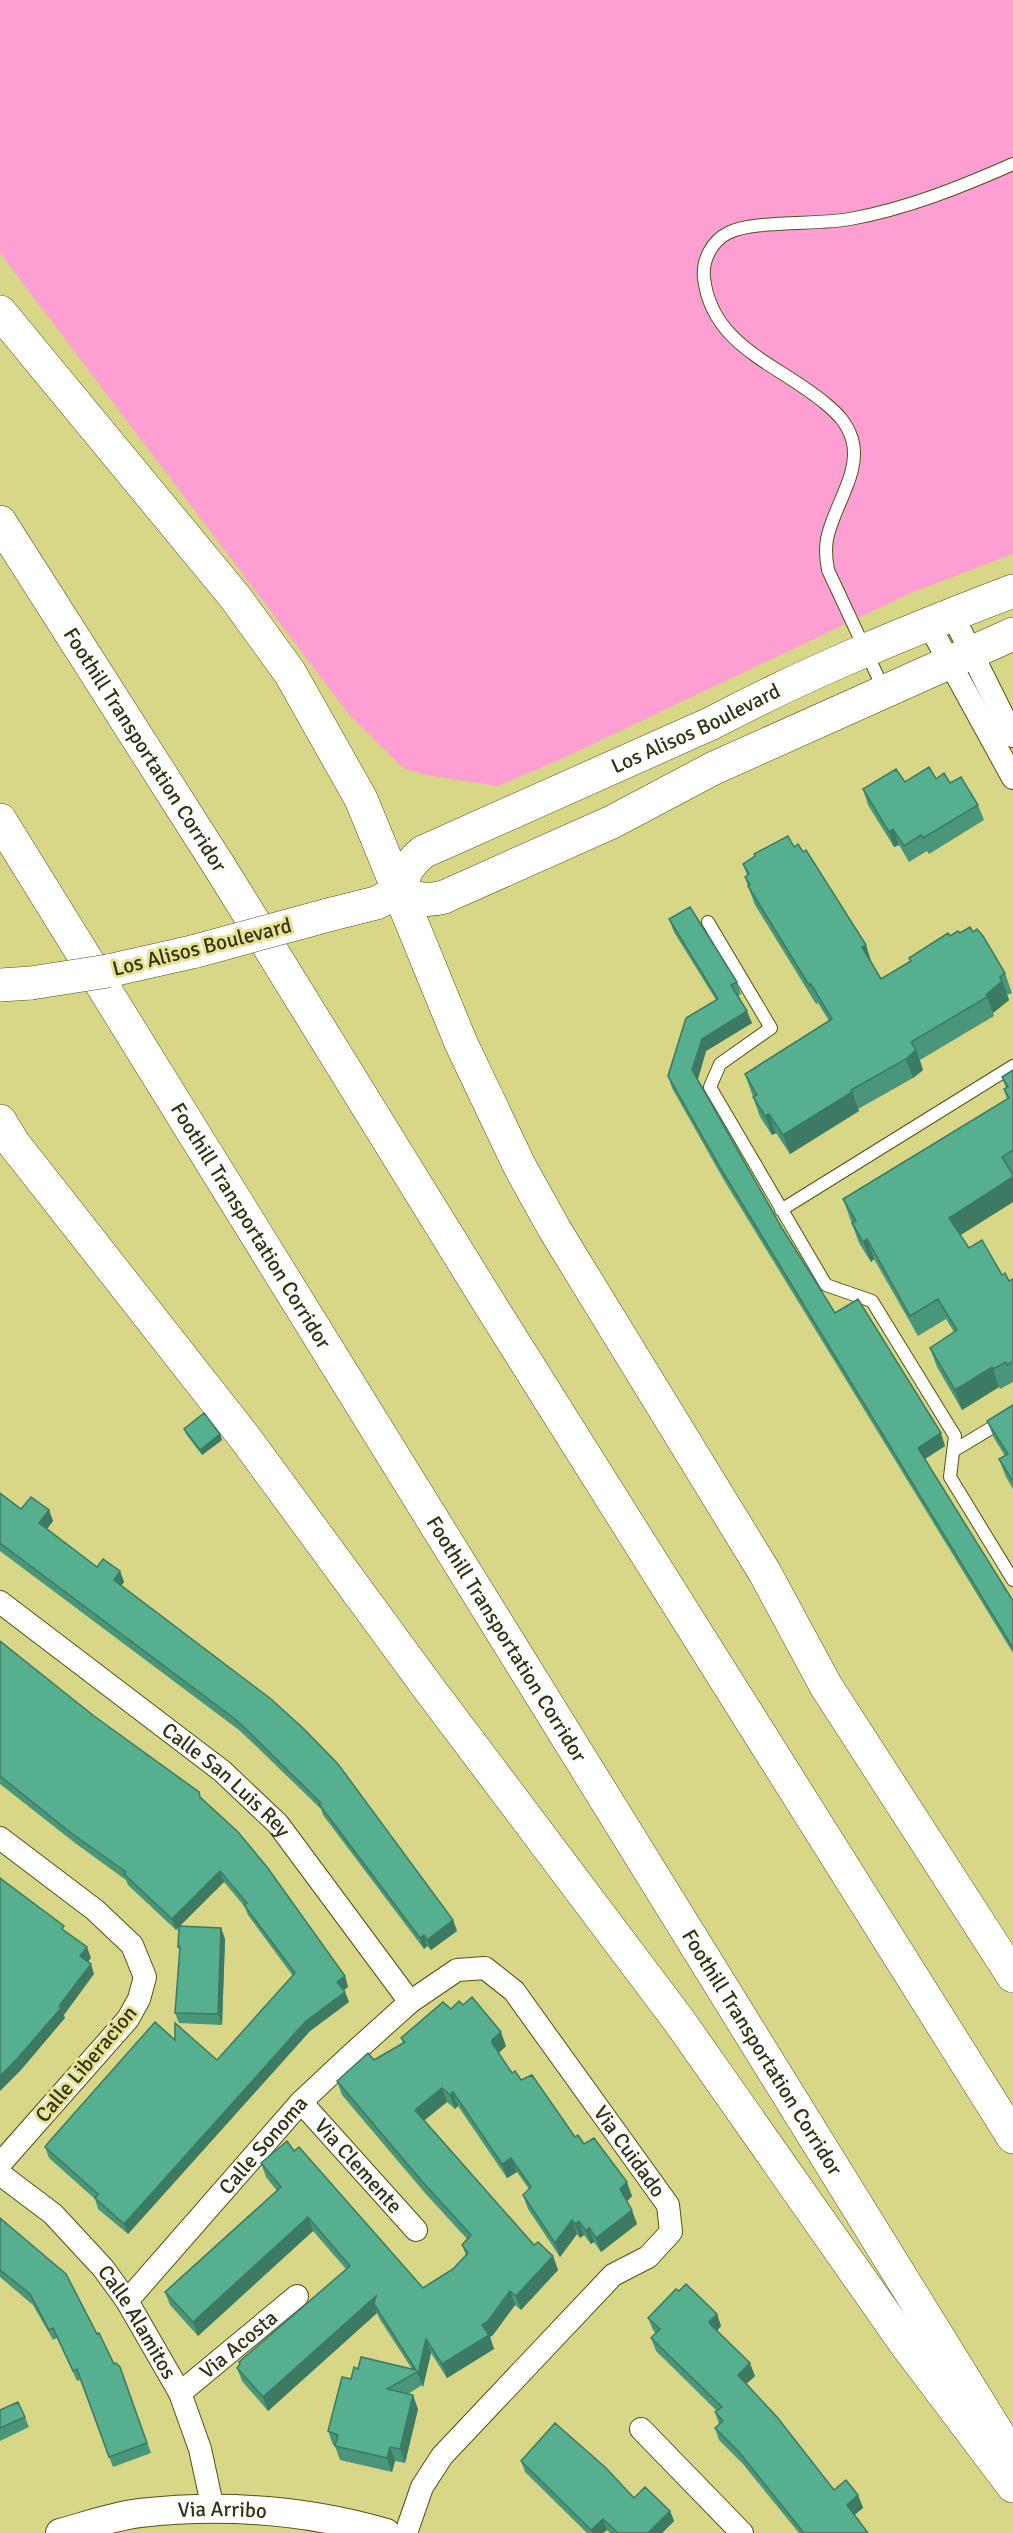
<svg xmlns="http://www.w3.org/2000/svg" width="1013" height="2533" viewBox="0 0 1013 2533" font-family="Signika,sans-serif">
<rect width="100%" height="100%" fill="#d8d687"/>
<path fill="#fe9fd3" d="M0 0H1013V554L911 593 557 761 498 786 425 775 403 768 350 716 0 253Z"/>
<g fill="none" stroke-linecap="round" stroke-linejoin="round">
<defs>
<path id="service" d="M884 690 828 570C826 559 825 550 827 539 833 507 862 472 852 439 847 423 838 414 826 404 779 364 712 347 704 278 702 260 712 241 728 233 752 220 819 225 850 219 906 209 961 187 1013 164
M708 922 771 1028 720 1064 710 1087 826 1285 872 1301 955 1436 950 1477 1013 1580
M781 1210 1013 1066
M953 1451 1013 1415"/>
<g id="minor">
<path d="M952 614 1013 736"/>
<path d="M928 623 1013 778"/>
<path id="s1" d="M0 1602 222 1771 278 1824 410 2002"/>
<path d="M0 1838 95 1910 132 1945 145 1977 139 1999 128 2019 0 2164"/>
<path id="s2" d="M301 2102 416 2230"/>
<path id="s3" d="M0 2174 53 2214 103 2268 127 2301 180 2393 200 2449 213 2509"/>
<path id="s4" d="M127 2301 301 2102 350 2056 410 2002 457 1970 485 1968 514 1991 668 2205 671 2232 648 2257 613 2275 442 2456 422 2487 406 2533"/>
<path id="s5" d="M180 2393 297 2296"/>
<path d="M641 2429 742 2533"/>
</g>
<g id="tertiary">
<path id="s6" d="M60 2533C86 2526 114 2516 140 2513 222 2504 307 2510 386 2533"/>
</g>
<g id="secondary">
<path d="M400 891C416 899 426 902 444 897L612 822 714 768 1013 634"/>
<path id="s7" d="M332 914 376 903 400 891C403 873 409 864 423 852L712 723C808 672 911 630 1013 591"/>
<path d="M108 971 196 951"/>
<path d="M0 985 31 983"/>
</g>
<g id="motorway">
<path d="M0 312 235 597 290 673 361 799 461 1043 520 1167 555 1230 765 1573 826 1686 1013 1976"/>
<path id="s8" d="M0 522 221 869 489 1303 1013 2137"/>
<path id="s9" d="M0 820 1013 2458"/>
<path d="M0 1121 14 1144 245 1438 427 1686 680 2022 905 2343 1013 2486"/>
</g>
</defs>
<use href="#service" stroke="#545114" stroke-width="14"/>
<use href="#minor" stroke="#545114" stroke-width="24"/>
<use href="#tertiary" stroke="#545114" stroke-width="30"/>
<use href="#secondary" stroke="#545114" stroke-width="34"/>
<use href="#motorway" stroke="#545114" stroke-width="34"/>
<use href="#service" stroke="#fff" stroke-width="12"/>
<use href="#minor" stroke="#fff" stroke-width="22"/>
<use href="#tertiary" stroke="#fff" stroke-width="28"/>
<use href="#secondary" stroke="#fff" stroke-width="33"/>
<use href="#motorway" stroke="#fff" stroke-width="33"/>
<defs>
<path id="secondary-bridge" d="M196 951 332 914
M31 983 108 971"/>
</defs>
<use href="#secondary-bridge" stroke="#545114" stroke-width="34" stroke-linecap="butt"/>
<use href="#secondary-bridge" stroke="#fff" stroke-width="33"/>
</g>
<path fill="#4a967a" d="M936 779 950 783 978 805 984 820 929 854 927 851 909 862 899 845 894 847 868 805 863 789 905 782Z
M794 847 866 945 872 964 881 979 910 961 909 958 950 936 960 933 973 932 1005 973 1012 993 1007 995 1009 1000 993 1013 994 1016 920 1060 923 1070 913 1078 858 1109 859 1111 790 1154 776 1133 772 1135 760 1117 745 1074 829 1021 818 1003 816 1004 755 905 748 886 745 877 747 875 743 864 754 857V854Z
M669 919 737 982 741 994 738 996 752 1023 706 1051 698 1079 782 1228 835 1313 945 1446 925 1459 1013 1601V1653L725 1182 672 1088 668 1076 716 1000 674 932Z
M1013 1070V1202L960 1235 969 1248 1009 1281 1013 1279V1382L1000 1389 999 1387 962 1410 937 1367 930 1348 954 1332 946 1319 918 1336 874 1259 871 1262 859 1243 843 1199 1007 1099 1004 1089 1006 1088 1002 1077Z
M1013 1405V1489L1006 1477 999 1459 1005 1456 994 1438 987 1421Z
M184 1429 220 1434 222 1440 202 1455 186 1434Z
M0 1493 21 1509 49 1510 53 1521 47 1529 97 1567 120 1571 124 1582 121 1586 453 1920 457 1931 431 1950 427 1946 424 1949 323 1815 321 1809 256 1746 239 1730 0 1551Z
M0 1641 94 1716 201 1797 345 1976 348 1987 344 1990 349 2002 310 2031 128 2234 98 2209 95 2199 49 2158 45 2147 175 2040 217 2060 293 1976 248 1915 245 1907 224 1882 179 1926 221 1928 225 1939 222 2025 179 2023 175 2013 180 1953 178 1947 179 1927 176 1930 128 1885 126 1880 75 1843 0 1784Z
M463 2005 506 2046 499 2053 512 2073 521 2080 575 2137 584 2144 632 2196 627 2201 637 2224 601 2252 594 2242 591 2244 584 2235 580 2238 577 2234 560 2257 528 2209 523 2195 529 2189 517 2172 507 2178 458 2106 455 2109 447 2102 424 2120 534 2245 553 2256 558 2270 521 2310 515 2305 493 2335 490 2337 494 2349 447 2378 431 2353 423 2387 422 2385 408 2394 418 2409 405 2463 395 2461 392 2472 340 2460 335 2446 333 2445 328 2431 351 2379 358 2369H412L379 2318 377 2313 268 2411 242 2381 237 2368 240 2365 239 2362 346 2269 313 2231 198 2336 170 2305 165 2292 277 2191 266 2177 261 2163 294 2151 423 2288 453 2269 466 2255 462 2245 467 2239 425 2193 342 2095 337 2081 403 2043 401 2038 451 2009Z
M0 2218 114 2364 120 2367 151 2453 113 2467 80 2380 77 2381 57 2338 53 2340 33 2305 0 2277Z
M679 2291 717 2314 721 2326 717 2331 755 2376 746 2384 834 2490 858 2495 863 2508 854 2515 868 2533H799L743 2464 719 2440 715 2428 719 2424 715 2412 717 2411 656 2351 651 2338 656 2334 653 2330 648 2318Z
M0 2410 25 2417 29 2427 0 2441Z
M521 2461 670 2511 674 2521 662 2533H610L607 2530 603 2533H587L525 2472Z"/>
<path fill="#3c7a63" d="M893 829 899 845 894 847 889 832Z
M866 945 872 965 862 947Z
M1002 981 1009 1000 993 1013 986 995Z
M747 1011 752 1023 706 1051 697 1082 692 1070 702 1039Z
M916 1050 923 1070 913 1078 906 1059Z
M852 1092 859 1111 790 1154 783 1135Z
M769 1114 776 1133 772 1135 765 1116Z
M1013 1177V1202L956 1238 949 1218Z
M867 1239 874 1259 871 1262 863 1242Z
M992 1367 999 1387 962 1410 955 1390Z
M941 1433 945 1446 923 1460 918 1448Z
M220 1434 222 1440 202 1455 200 1450Z
M49 1510 53 1521 43 1534 39 1523Z
M120 1571 124 1582 117 1591 114 1580Z
M220 1871 224 1882 176 1930 172 1919Z
M453 1920 457 1931 431 1950 427 1940Z
M221 1928 225 1939 222 2025 218 2014Z
M424 1935 427 1946 424 1949 420 1938Z
M87 1947 91 1958 84 1967 80 1956Z
M91 1964 94 1974 64 2015 65 2018 21 2070 0 2091V2076L59 2006Z
M345 1976 348 1987 341 1992 337 1982Z
M345 1992 349 2002 310 2031 128 2234 124 2224 306 2021Z
M501 2032 506 2046 497 2054 492 2043V2040Z
M442 2088 447 2102 420 2124 415 2110Z
M453 2092 458 2106 455 2109 450 2095Z
M511 2158 517 2172 507 2178 502 2164Z
M627 2182 632 2196 625 2203 620 2189Z
M632 2210 637 2224 601 2252 596 2238Z
M308 2217 313 2231 198 2336 193 2322Z
M572 2220 577 2234 560 2257 555 2243Z
M579 2221 584 2235 580 2238 575 2224Z
M589 2228 594 2242 591 2244 586 2231Z
M553 2256 558 2270 521 2310 516 2296Z
M510 2291 515 2305 493 2335 490 2337 494 2349 447 2378 442 2364 482 2325Z
M376 2296 374 2304 377 2313 268 2411 263 2397Z
M717 2314 721 2326 714 2334 709 2322Z
M426 2339 431 2353 423 2387 418 2374Z
M750 2363 755 2376 743 2387 738 2375Z
M413 2395 418 2409 405 2463 400 2449Z
M390 2447 395 2461 392 2472 387 2458Z
M858 2495 863 2508 852 2517 847 2505Z
M670 2511 674 2521 662 2533H648Z
M603 2519 607 2530 603 2533H592L591 2530Z"/>
<path fill="#56af8e" stroke="#3c7a63" stroke-width="1.5" d="M929 767 936 779 944 773 950 783 961 777 978 805 923 838 921 835 904 846 893 829 889 832 863 789 896 769 905 782Z
M788 836 794 847 798 844 803 852 806 850 866 945 862 947 881 979 911 961 909 958 948 933 950 936 958 931 960 933 970 927 973 932 977 929 983 936 1005 973 1000 977 1002 981 986 995 987 997 911 1042 916 1050 906 1059 851 1090 852 1092 783 1135 769 1114 765 1116 753 1097 757 1095 745 1074 832 1019 811 984 809 985 748 886 750 885 745 877 749 874 743 864 755 856 754 854Z
M690 907 737 982 731 985 747 1011 702 1039 692 1070 782 1228 835 1313 858 1299 941 1433 918 1448 1013 1601V1648L721 1169 668 1076 686 1018 718 999 669 919Z
M1013 1070V1150L1002 1157 1013 1175V1177L949 1218 969 1248 982 1240 1002 1275 1005 1273 1009 1281 1013 1279V1361L1007 1365 1006 1362 993 1369 992 1367 955 1390 930 1348 957 1330 938 1299 910 1316 867 1239 863 1242 852 1223 856 1221 843 1199 1009 1098 1004 1089 1008 1087 1002 1077Z
M1013 1405V1481L999 1459 1008 1454 987 1421Z
M204 1413 220 1434 200 1450 184 1429Z
M0 1493 21 1509 31 1497 49 1510 39 1523 97 1567 103 1559 120 1571 114 1580 271 1699 304 1729 338 1764 453 1920 427 1940 424 1935 420 1938 319 1804 321 1803 252 1735 235 1719 0 1543Z
M0 1641 94 1716 199 1792 200 1797 238 1832 267 1867 345 1976 337 1982 345 1992 306 2021 124 2224 95 2198 98 2194 45 2147 48 2143 155 2022 175 2040V2023L217 2060 295 1973 244 1905 247 1903 220 1871 172 1919 124 1874 126 1872 71 1833 0 1776Z
M0 1878 64 1926 62 1929 87 1947 80 1956 91 1964 59 2006 61 2008 17 2059 0 2076Z
M179 1926 221 1928 218 2014 175 2013 180 1947H178Z
M472 1997 501 2032 492 2040V2043L512 2073 515 2071 521 2080 532 2075 575 2137 578 2135 584 2144 594 2138 627 2182 620 2189 632 2210 596 2238 589 2228 586 2231 579 2221 575 2224 572 2220 555 2243 523 2195 531 2187 511 2158 502 2164 453 2092 450 2095 442 2088 415 2110 534 2245 538 2242 553 2256 516 2296 510 2291 488 2321 482 2325 489 2335 442 2364 426 2339 418 2374 417 2372 387 2389 413 2395 400 2449 390 2447 387 2458 335 2446 338 2435 328 2431 342 2377 351 2379 354 2367 358 2369 361 2357 416 2370 374 2304 376 2296 263 2397 237 2368 240 2364 239 2362 350 2266 308 2217 193 2322 165 2292 281 2187 261 2163 287 2141 294 2151 299 2147 423 2288 453 2269 468 2253 462 2245 471 2235 420 2179 337 2081 368 2053 374 2060 405 2042 401 2038 443 2002 451 2009 459 2001 463 2005Z
M0 2218 66 2274 97 2334 99 2333 114 2364 116 2363 120 2367 147 2443 109 2457 77 2369 73 2371 53 2328 49 2330 30 2294 0 2270Z
M686 2284 717 2314 709 2322 712 2326 750 2363 738 2375 777 2417 834 2490 846 2480 858 2495 847 2505 868 2533H804L739 2452 715 2428 723 2421 715 2412 722 2407 651 2338 660 2329 648 2318 676 2289 679 2291Z
M18 2402 25 2417 0 2428V2410Z
M555 2423 606 2468 634 2498 645 2487 670 2511 648 2533H618L603 2519 591 2530 521 2461Z"/>
<g text-anchor="middle" dominant-baseline="central" stroke-width="6" stroke-linejoin="round" paint-order="stroke">
<g font-size="21" fill="#343212" stroke="#e5e394">
<text stroke="none"><textPath href="#s7" startOffset="418">Los Alisos Boulevard</textPath></text>
<text stroke="none"><textPath href="#s8" startOffset="270">Foothill Transportation Corridor</textPath></text>
<text transform="translate(202 947) rotate(-14)">Los Alisos Boulevard</text>
<text stroke="none"><textPath href="#s9" startOffset="477">Foothill Transportation Corridor</textPath></text>
<text stroke="none"><textPath href="#s9" startOffset="963">Foothill Transportation Corridor</textPath></text>
<text stroke="none"><textPath href="#s1" startOffset="288">Calle San Luis Rey</textPath></text>
<text stroke="none"><textPath href="#s9" startOffset="1449">Foothill Transportation Corridor</textPath></text>
<text transform="translate(86 2064) rotate(-50)">Calle Liberacion</text>
<text stroke="none"><textPath href="#s4" startOffset="207">Calle Sonoma</textPath></text>
<text stroke="none"><textPath href="#s4" startOffset="732">Via Cuidado</textPath></text>
<text stroke="none"><textPath href="#s2" startOffset="86">Via Clemente</textPath></text>
<text stroke="none"><textPath href="#s3" startOffset="204">Calle Alamitos</textPath></text>
<text stroke="none"><textPath href="#s5" startOffset="76">Via Acosta</textPath></text>
<text stroke="none"><textPath href="#s6" startOffset="165">Via Arribo</textPath></text>
</g>
</g>
</svg>
